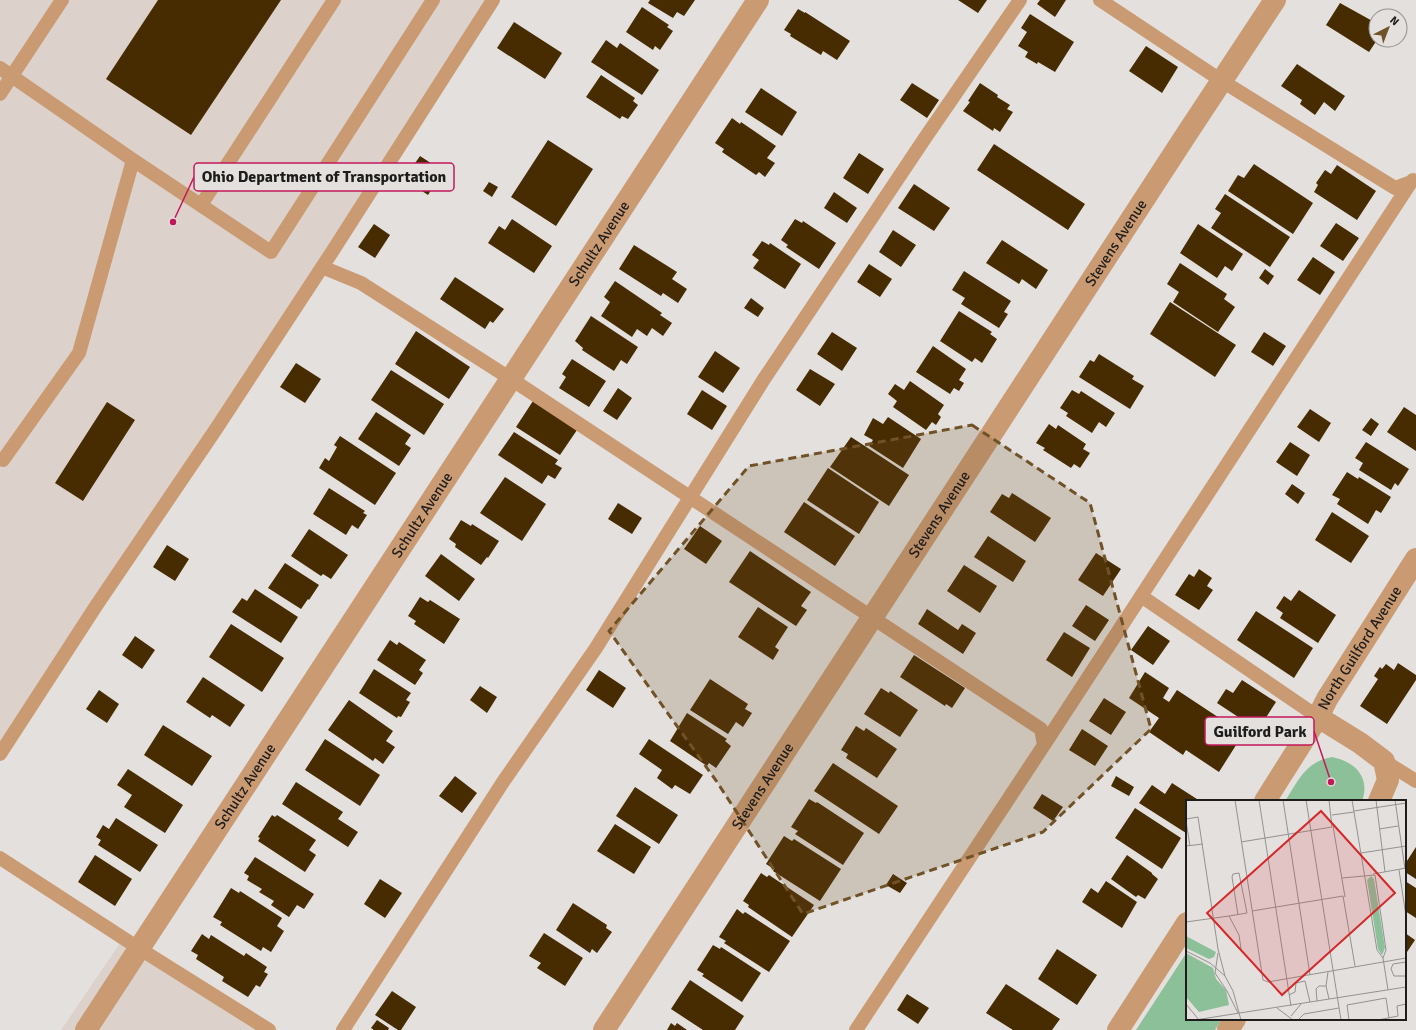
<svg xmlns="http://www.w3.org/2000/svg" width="1416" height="1030" viewBox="0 0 1416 1030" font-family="Signika,sans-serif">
<rect width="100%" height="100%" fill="#e3e0de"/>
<path fill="#dcd2cb" d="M0 0H492L0 748Z
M127 933 273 1030H61Z"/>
<path fill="#8cc099" d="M1332 757C1354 761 1371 777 1362 801H1285C1299 780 1305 762 1332 757Z
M1187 952V1019H1222L1215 1030H1136Z"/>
<path fill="#482c01" d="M158 0H281L191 135 106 79Z
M650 0H695L684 16 677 12 673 18 648 3Z
M958 0H987L978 13Z
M1040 0H1066L1055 17 1037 4Z
M1340 3 1376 23 1377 40 1369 52 1326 25Z
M642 7 669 25 667 27 673 31 660 50 655 46 653 50 626 32Z
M798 9 805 13V12L850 41 837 60 823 51 821 55 790 36 791 34 784 30Z
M1030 14 1074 42 1055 72 1038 62 1037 64 1025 57 1028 52 1018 46 1027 32 1021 28Z
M514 22 562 53 545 79 497 48Z
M606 40 617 48 620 43 659 70 642 95 591 62Z
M1146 46 1178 67 1162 93 1129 71Z
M1297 64 1345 96 1335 111 1324 102 1315 115 1300 104 1302 100 1281 86Z
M601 75 635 98 633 101 638 105 628 119 622 116 620 119 586 97Z
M912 83 939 100 927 118 900 100Z
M980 83 998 95 997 97 1010 105 1007 109 1013 112 1000 132 994 128 993 131 963 111 970 102 968 101Z
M761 88 797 112 782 136 745 112Z
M732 118 740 124 741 122 776 146 767 158 775 163 765 177 759 172 756 175 722 152 724 149 715 143Z
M548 140 593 169 556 226 511 197Z
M994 144 1085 204 1068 230 977 170Z
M859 153 884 169 868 194 843 178Z
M420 156 443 171 428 195 404 179Z
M1254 164 1313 203 1293 234 1228 191 1238 175 1244 178Z
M1337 165 1376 191 1357 220 1314 192 1318 185 1316 183 1325 170 1331 174Z
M489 182 498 187 492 197 483 191Z
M914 184 950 208 934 231 898 208Z
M834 192 857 208 847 223 824 208Z
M1225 194 1290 237 1270 267 1211 228 1221 213 1215 209Z
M512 219 552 246 534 273 488 243 499 226 505 230Z
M795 219 802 223 803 221 836 243 819 269 786 247 788 245 781 240Z
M1336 223 1359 238 1343 261 1320 246Z
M374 224 390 235 375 258 358 247Z
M1198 224 1243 254 1232 271 1225 266 1217 278 1180 253Z
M893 230 916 245 901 267 879 252Z
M1002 240 1048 270 1036 289 1022 279 1019 284 986 263Z
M762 241 769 245 770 243 801 264 785 289 753 268 759 260 752 255Z
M634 245 677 272 672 279 687 289 678 303 663 293 661 296 619 269Z
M1313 257 1335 272 1320 295 1297 280Z
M1180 263 1227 294 1224 299 1235 307 1218 332 1173 302 1179 292 1167 284Z
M869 264 892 279 880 297 857 282Z
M1265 269 1274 276 1268 285 1259 278Z
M964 271 1011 301 1004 312 1008 314 999 328 961 304 965 298 952 290Z
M455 277 504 309 493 323 490 321 485 329 440 299Z
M615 281 662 313 660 315 672 323 663 336 652 328 647 336 637 329 632 337 601 316 610 302 604 297Z
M751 298 764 308 758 317 744 308Z
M1170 302 1236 345 1215 377 1150 334Z
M959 311 992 332 990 334 997 339 982 363 975 358 972 362 940 341Z
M591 316 638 347 627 364 621 360 614 371 582 350 583 348 575 341Z
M416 331 470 367 449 399 395 364Z
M832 332 857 348 842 371 817 354Z
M1264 332 1286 346 1273 366 1251 352Z
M933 346 966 369 959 380 964 383 959 391 954 388 950 394 916 372Z
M715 351 740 368 723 393 698 377Z
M1099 354 1134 376 1132 379 1144 386 1130 409 1079 377 1090 360 1094 362Z
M572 359 606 381 589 407 559 388 566 377 562 374Z
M296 363 321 379 305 403 280 387Z
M810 369 835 384 820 406 796 390Z
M391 370 444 404 424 435 371 400Z
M910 381 944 405 938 414 941 417 936 425 932 422 926 430 893 407 897 401 888 394 895 384 904 390Z
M618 388 632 398 617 420 603 411Z
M702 390 727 406 712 430 687 414Z
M1072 390 1079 394 1081 391 1115 413 1106 427 1099 422 1092 433 1066 416 1068 413 1060 408Z
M533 401 577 430 560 455 516 427Z
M107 402 135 420 83 501 55 483Z
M1404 407 1416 415V451L1387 432Z
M1310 409 1331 423 1319 442 1297 427Z
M376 412 411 435 405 444 411 448 399 466 358 439Z
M888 417 921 439 903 468 869 446 873 440 864 435 873 418 883 424Z
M1371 418 1379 424 1371 436 1362 430Z
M1049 424 1056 429 1058 425 1086 444 1083 449 1090 453 1080 468 1074 464 1071 468 1043 450 1045 448 1036 443Z
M514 432 558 460 555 464 562 468 555 479 548 475 542 484 498 455Z
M340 436 396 473 375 505 319 468 325 458 329 461 337 447 334 445Z
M851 437 909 475 889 506 830 467Z
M1290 442 1310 455 1297 476 1276 462Z
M1366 442 1409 469 1398 486 1395 483 1391 490 1359 470 1363 463 1355 458Z
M828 468 879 502 859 534 807 500Z
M1347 472 1358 479 1359 477 1391 497 1381 513 1376 510 1368 524 1337 504 1340 499 1332 495Z
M505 477 546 504 522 541 480 513Z
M1292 484 1305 493 1298 504 1285 494Z
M329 488 365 511 363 513 367 515 358 529 352 525 346 535 313 514Z
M1012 493 1051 518 1035 542 990 512 1002 494 1009 498Z
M804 502 855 536 835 566 784 532Z
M618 503 642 518 632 534 608 519Z
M1332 512 1369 536 1351 563 1315 540Z
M461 520 471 526 472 524 499 541 488 558 487 557 481 565 455 547 456 544 449 539Z
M700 526 722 541 706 564 684 549Z
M309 529 348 555 331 579 323 574 321 576 291 556Z
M988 536 1026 561 1013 582 974 557Z
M167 545 189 559 175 581 153 567Z
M750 551 811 592 801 606 807 610 796 626 729 582Z
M1096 553 1121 569 1103 596 1078 580Z
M441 554 475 579 459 601 425 576Z
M285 563 319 585 309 600 308 599 301 609 268 588Z
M964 565 997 586 980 613 947 591Z
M1199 569 1212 578 1207 586 1213 590 1199 610 1175 595 1189 574 1194 577Z
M255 589 298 617 281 643 232 612 242 598 247 601Z
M1299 590 1336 615 1318 643 1280 618 1283 613 1276 608 1284 596 1291 601Z
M420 597 428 602 430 600 460 619 444 644 414 624 416 621 408 616Z
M1086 605 1109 620 1095 641 1072 626Z
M758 607 788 627 775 647 779 650 773 660 738 637Z
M927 609 958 630 962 624 976 633 963 654 918 624Z
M1256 611 1313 648 1294 678 1237 640Z
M231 624 284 658 262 692 209 657Z
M1148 626 1170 641 1153 665 1131 650Z
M1064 632 1090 648 1072 677 1046 660Z
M135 636 155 650 142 669 122 655Z
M390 640 397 645 399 642 426 660 419 670 423 673 415 685 377 660Z
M914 655 965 688 952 708 946 704 945 706 900 677Z
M1398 663 1416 675V680L1387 724 1360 706 1378 679 1374 676 1380 667 1382 669 1386 664 1394 670Z
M374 669 411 693 406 700 410 702 401 717 398 716 397 718 359 693Z
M599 670 626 688 613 708 586 690Z
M1145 672 1169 688 1163 698 1169 702 1177 690 1233 727 1227 735 1238 742 1219 772 1186 750 1183 755 1149 732 1159 718 1129 698Z
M203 677 245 705 230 727 212 715 210 718 186 702Z
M710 679 748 704 745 709 752 713 743 727 736 722 728 734 690 710Z
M1242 680 1276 702 1258 730 1217 703 1226 689 1233 693Z
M480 686 497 697 487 713 470 700Z
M881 688 889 693 890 691 918 710 900 737 864 714Z
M99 690 119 704 107 723 86 709Z
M1104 698 1126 712 1111 735 1089 721Z
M349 700 393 731 386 741 395 747 383 764 375 758 373 761 328 730Z
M687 713 727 739 725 741 731 746 716 768 709 763 707 766 670 741Z
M163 725 212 756 192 786 144 755Z
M856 726 864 731 866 728 897 749 877 778 846 758 848 754 841 750Z
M1082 729 1108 746 1095 766 1069 750Z
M325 739 380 775 360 806 305 770Z
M649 739 703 775 690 794 675 785 672 789 657 778 662 770 639 754Z
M833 763 898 806 879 834 814 791Z
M128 769 183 805 165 833 124 807 132 795 117 785Z
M455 776 477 793 462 813 439 796Z
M1116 776 1134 787 1129 796 1111 786Z
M296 782 343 812 338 819 358 832 348 847 282 804Z
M1172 783 1200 801H1187L1186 833 1139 803 1152 785 1165 794Z
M635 787 678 815 659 844 616 816Z
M1042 794 1063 807 1053 821 1033 808Z
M809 799 816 803 817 802 864 833 843 865 795 834 798 831 791 827Z
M1135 808 1181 838 1162 869 1115 838Z
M272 815 275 817 277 815 316 840 309 850 316 855 305 872 258 841 260 838 258 837Z
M116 818 158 845 140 872 98 845 101 840 96 837 103 825 109 829Z
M615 824 651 847 634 874 597 851Z
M784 836 792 841 794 839 841 869 820 901 773 871 774 869 766 864Z
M1416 847V879L1405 872V864Z
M95 855 132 879 115 906 78 882Z
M1127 855 1152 873V874L1158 879 1145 899 1138 895 1136 897 1111 879Z
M255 857 314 894 304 909 297 905 289 917 271 905 274 901 259 892 262 889 247 880 249 876 244 873Z
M761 873 767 877 769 875 814 905 792 937 748 907 749 905 743 901Z
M893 874 907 883 900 893 886 885Z
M380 879 402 893 385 918 364 904Z
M1106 881 1137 902 1122 928 1082 902 1091 888 1098 893Z
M1405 881 1416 888V918L1405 911Z
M231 888 239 893 240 891 282 918 277 926 284 931 271 952 263 947 261 951 220 925 222 922 213 917Z
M573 903 607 925 606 928 612 932 597 953 592 949 590 953 556 930Z
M737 909 743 914 745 912 790 941 769 972 724 943 726 941 719 937Z
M544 933 583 958 565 986 537 968 541 963 529 956Z
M1405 933 1415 940 1405 955Z
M202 934 209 939 211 935 244 956 246 953 267 967 264 972 268 974 260 987 256 985 248 997 222 981 224 977 196 959 198 955 191 951Z
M713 945 720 949 721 947 761 973 742 1002 702 976 704 974 697 970Z
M1057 949 1097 975 1077 1005 1038 979Z
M690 980 744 1016 735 1030H703L671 1009Z
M1006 984 1060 1019 1052 1030H1013L986 1013Z
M392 991 416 1007 401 1030H398L375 1015Z
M907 994 929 1008 918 1024 897 1010Z
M377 1020 389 1028 388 1030H374L371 1028Z
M671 1023 675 1026 677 1023 687 1030H667Z"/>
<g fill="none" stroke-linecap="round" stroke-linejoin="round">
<path stroke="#ca9b73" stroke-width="14" d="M1100 0 1222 81 1395 188 1411 182 1413 180
M0 68 133 160 271 252 433 0
M0 94 62 0
M201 205 334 0
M322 267 361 283 511 379 1041 729 1044 745 856 1030
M3 460 79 353 133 160
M1141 596 1318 717
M1044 745 1411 182
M0 754 96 606 216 429 332 252 493 0
M1384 761 1416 781
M0 858 140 949 269 1030
M343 1030 503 782 596 648 764 379 925 138 1020 0"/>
<g stroke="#ca9b73" stroke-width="22">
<path d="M1318 717 1360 743 1384 761 1388 780 1379 801"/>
<path id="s1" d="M1265 801 1318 717 1327 699 1416 559"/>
<path id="s2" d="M86 1030 758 0"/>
<path id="s3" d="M604 1030 1184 138 1275 0"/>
<path d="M1118 1030 1187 923"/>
<path d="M1228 1030 1235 1019"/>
</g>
</g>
<path fill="#715227" fill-opacity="0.2" stroke="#715227" stroke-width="3" stroke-dasharray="8 5" stroke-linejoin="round" d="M972 425 1090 503 1151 729 1043 832 803 914 717 782 609 631 749 466Z"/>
<g text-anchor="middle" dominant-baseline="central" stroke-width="4" stroke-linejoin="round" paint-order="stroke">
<g font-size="15" fill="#1e1d1c" stroke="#e3e0de">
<text stroke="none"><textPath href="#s3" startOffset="939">Stevens Avenue</textPath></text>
<text stroke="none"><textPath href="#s2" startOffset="939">Schultz Avenue</textPath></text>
<text stroke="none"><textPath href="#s2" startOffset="615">Schultz Avenue</textPath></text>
<text stroke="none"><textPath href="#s3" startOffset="615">Stevens Avenue</textPath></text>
<text stroke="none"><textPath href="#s1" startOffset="180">North Guilford Avenue</textPath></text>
<text stroke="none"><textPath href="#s3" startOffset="291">Stevens Avenue</textPath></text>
<text stroke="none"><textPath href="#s2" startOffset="291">Schultz Avenue</textPath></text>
</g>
</g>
<g transform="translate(1186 800)">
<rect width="220" height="220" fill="#e3e0de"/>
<path d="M185 76 188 79 199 148 196 155 192 149 181 80ZM0 136 30 152 28 157 23 159 0 148ZM0 153 27 168 30 179 40 190 43 205 13 212 0 197Z" fill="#8cc099"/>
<path fill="none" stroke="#949290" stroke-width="1" d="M49 0 77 180 82 182 220 158M73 0 105 206M97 0 124 175M120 0 155 220M166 0 191 150 197 158M190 0 199 72M209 0 219 69M168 11 220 3M146 15 168 12M0 19 12 17 32 149 39 176M0 21 4 46M147 26 159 97M193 29 212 26M55 42 146 27 143 0M0 46 17 44M175 53 220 46M213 70 220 116M187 74 220 68M156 78 189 75 200 150 197 158 202 190M66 111 157 96 169 166M43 116 53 135 55 149M0 122 43 116 61 113 53 73 47 74 46 77 52 115M0 151 24 163 39 176 47 191 55 220M32 153 29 173 41 191 52 213M220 162 207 164 205 169 208 176H220M140 186 142 172M103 195 109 192 110 183 119 181 124 202M131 201 130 189 133 186H140L143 199M0 204 13 220M91 208 107 220M105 216 115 204M9 220 220 187M112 220 118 214 153 208M163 220 161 205 200 198 203 218M192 220 212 216 211 206 220 204"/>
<path fill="#d62828" fill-opacity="0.15" stroke="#d62828" stroke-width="2" d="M135 11 209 93 96 195 21 113Z"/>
<rect width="220" height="220" fill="none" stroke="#1e1d1c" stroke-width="2"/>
</g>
<path fill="none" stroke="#c2185b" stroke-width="1.5" d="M173 222L194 177M1331 782L1314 731"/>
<g fill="#c2185b" stroke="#e3e0de" stroke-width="1.5">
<circle cx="173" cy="222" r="4"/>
<circle cx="1331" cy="782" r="4"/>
</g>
<g fill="#e3e0de" stroke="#c2185b" stroke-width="1.5">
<rect x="194" y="163" width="260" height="28" rx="4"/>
<rect x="1205" y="717" width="109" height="28" rx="4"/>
</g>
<g font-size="16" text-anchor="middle" font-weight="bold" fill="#1e1d1c">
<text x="324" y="182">Ohio Department of Transportation</text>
<text x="1260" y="737">Guilford Park</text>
</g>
<g transform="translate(1388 28) rotate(42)"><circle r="19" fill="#e3e0de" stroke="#949290"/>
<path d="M0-3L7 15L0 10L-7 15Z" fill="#715227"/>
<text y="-6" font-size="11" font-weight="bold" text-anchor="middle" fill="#1e1d1c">N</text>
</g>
</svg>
